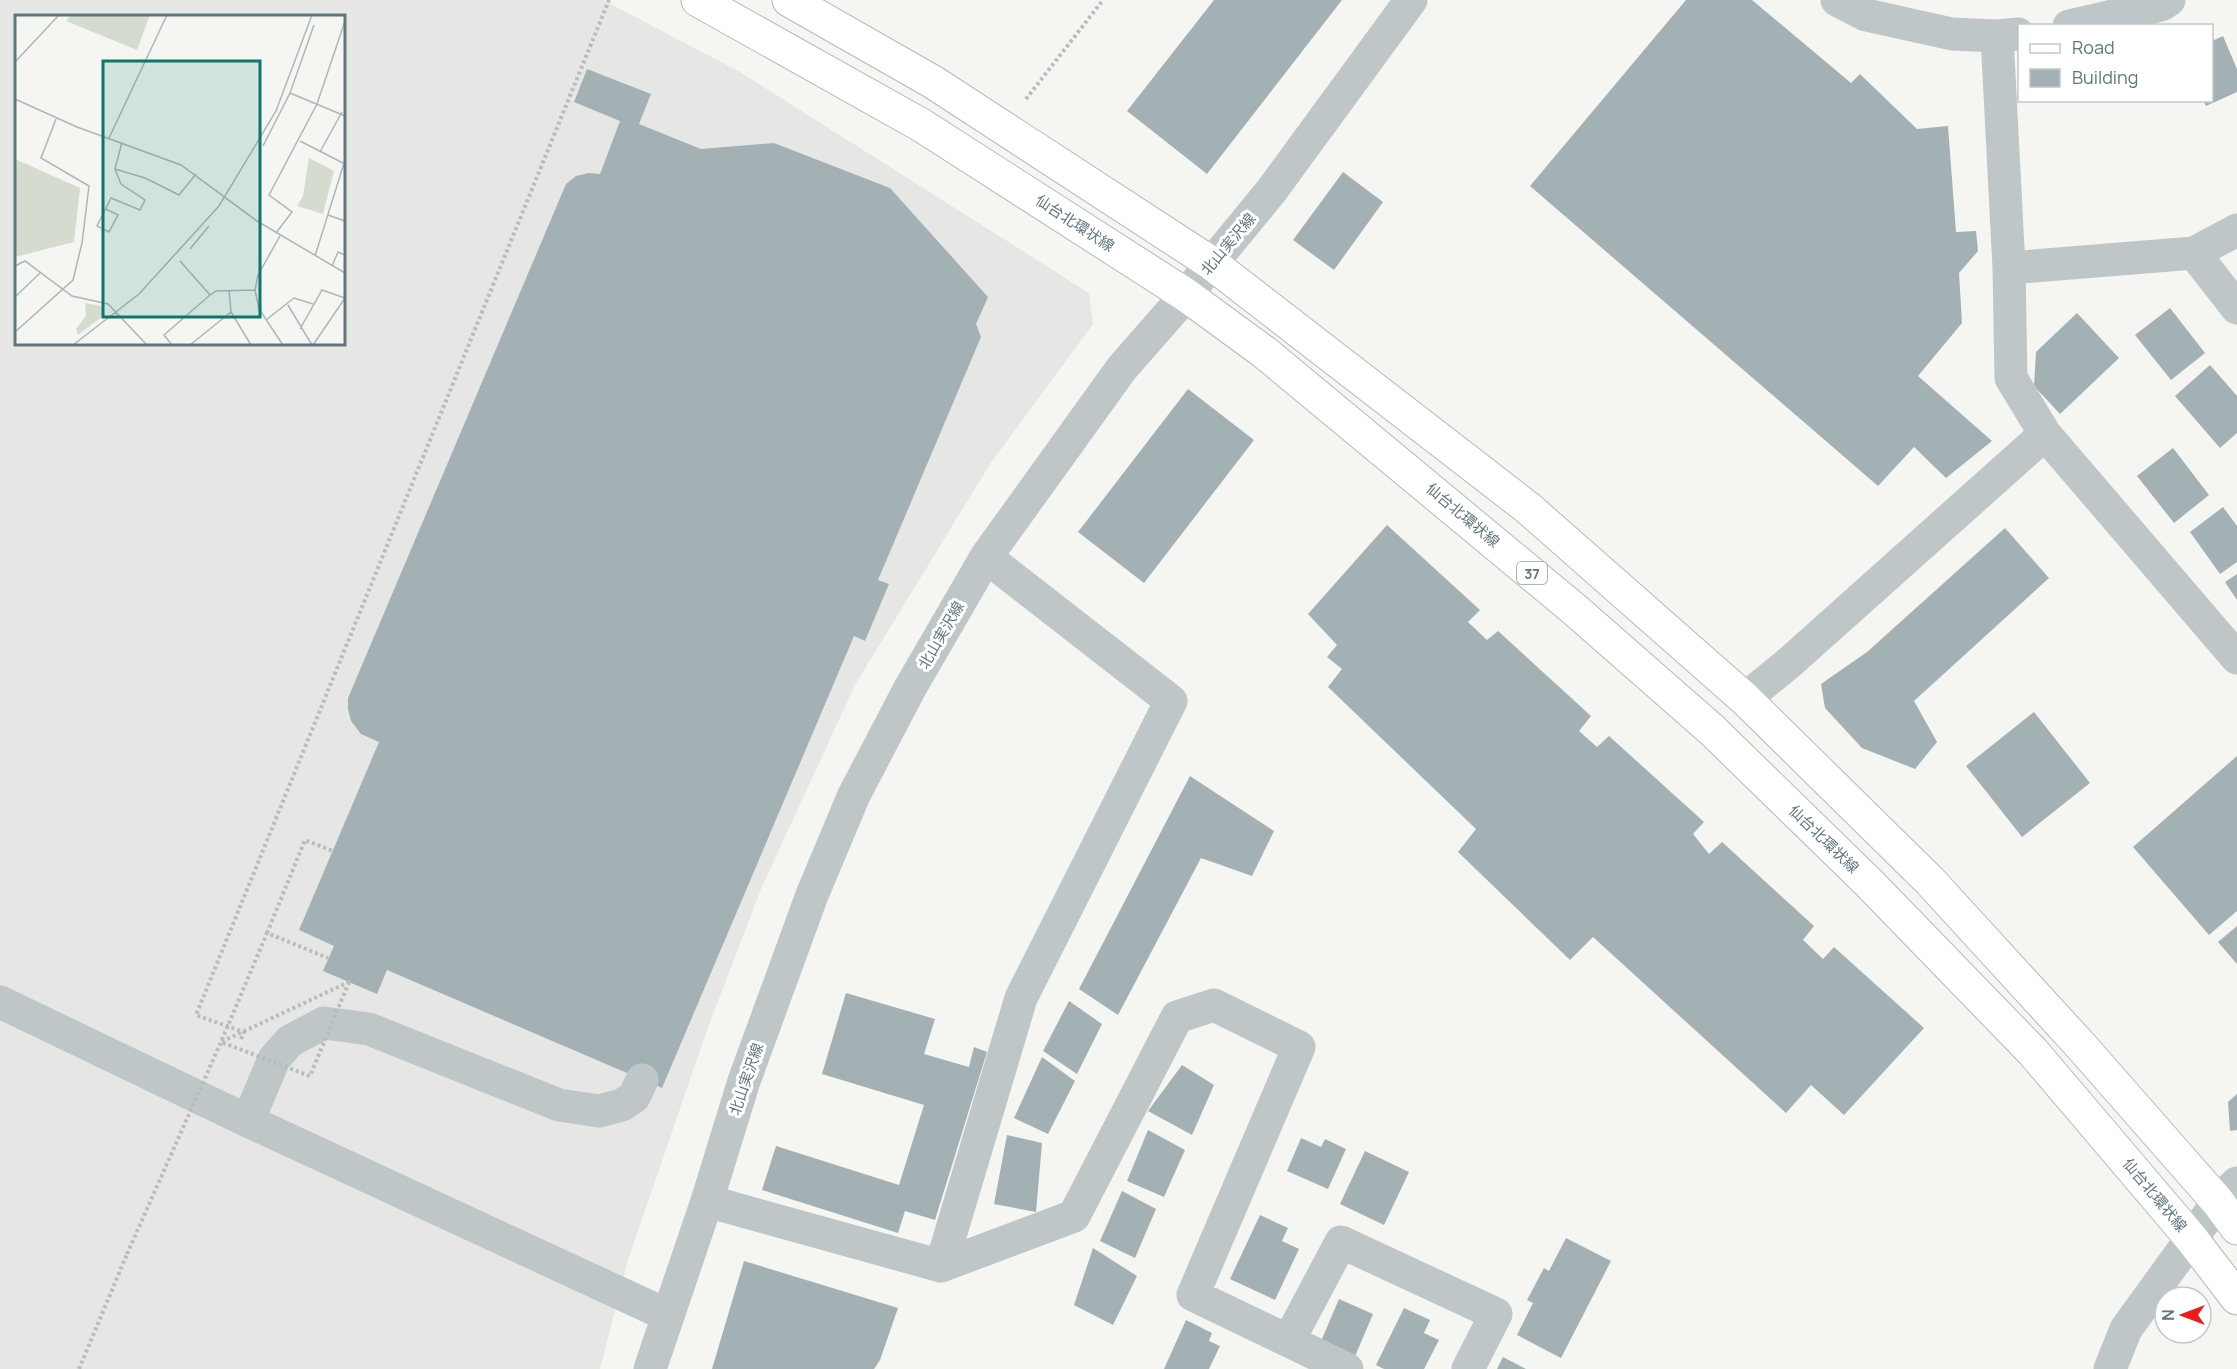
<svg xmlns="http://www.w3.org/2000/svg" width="2237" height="1369" viewBox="0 0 2237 1369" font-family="Manrope,'Noto Sans JP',sans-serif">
<rect width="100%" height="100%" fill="#f5f5f1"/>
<path fill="#e6e6e5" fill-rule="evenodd" d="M0 0H603L740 72 1089 293 1093 324 990 464 855 685 761 889 707 1030 628 1260 600 1369H0ZM16 16H344V344H16Z"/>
<path fill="#a4b1b4" d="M1214 0H1342L1207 174 1127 111Z
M1686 0H1752L1851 83 1860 74 1917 129 1948 126 1956 232 1976 231 1978 251 1959 273 1962 323 1918 376 1992 441 1946 478 1914 447 1878 486 1530 186Z
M2223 36 2237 69V92L2206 106 2203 100H2212V41Z
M587 69 651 94 639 124 701 149 774 143 890 188 988 297 976 324 981 337 878 580 889 584 865 641 854 636 662 1088 387 970 377 994 323 971 334 946 299 930 379 742 361 734 351 721 348 709V698L566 184 576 176 589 173 600 174 620 121 574 102Z
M1343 172 1383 202 1334 270 1293 240Z
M2170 308 2205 353 2171 380 2135 335Z
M2077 313 2119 358 2060 414 2034 386 2036 352Z
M2210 365 2237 396V433L2220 448 2175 396Z
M1188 389 1254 440 1144 583 1078 532Z
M2173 448 2209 495 2174 523 2137 476Z
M2223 507 2237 526V562L2220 574 2190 532Z
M1387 525 1480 610 1468 622 1487 640 1498 631 1591 716 1579 731 1597 747 1609 736 1704 822 1693 834 1709 854 1722 842 1814 926 1803 940 1823 959 1834 947 1924 1028 1844 1115 1811 1085 1786 1113 1593 937 1570 960 1458 852 1476 829 1328 687 1342 669 1327 657 1337 645 1308 614Z
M2005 528 2049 578 1914 701 1937 742 1915 769 1862 748 1825 708 1821 684 1867 652Z
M2237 574V600L2225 582Z
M2034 712 2090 783 2022 837 1966 766Z
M2237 756V911L2209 935 2133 847Z
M1190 776 1274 831 1252 876 1201 858 1118 1015 1079 989Z
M2237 926V964L2218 942Z
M846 993 935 1019 924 1054 969 1067 974 1047 987 1052 935 1220 905 1211 898 1233 762 1190 776 1146 899 1185 924 1105 822 1074Z
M1069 1001 1102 1024 1077 1074 1043 1051Z
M1042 1057 1075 1081 1048 1134 1014 1118Z
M1182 1065 1214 1085 1192 1135 1148 1111Z
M2237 1094V1130L2230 1131 2228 1102Z
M1148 1130 1185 1150 1164 1197 1127 1181Z
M1007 1135 1042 1143 1036 1212 994 1204Z
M1301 1138 1321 1147 1325 1139 1346 1149 1328 1189 1287 1171Z
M1365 1151 1409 1172 1384 1225 1340 1204Z
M1122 1191 1156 1209 1135 1258 1100 1241Z
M1260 1215 1288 1228 1282 1241 1299 1249 1275 1300 1230 1279Z
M1566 1238 1611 1261 1561 1358 1517 1335 1533 1303 1527 1300 1544 1268 1549 1271Z
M1093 1248 1137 1276 1113 1325 1074 1305Z
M744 1261 898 1308 880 1360 874 1369H712Z
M1339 1299 1373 1314 1353 1361 1319 1346Z
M1404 1308 1430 1320 1424 1333 1439 1340 1424 1369H1384L1376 1365Z
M1186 1320 1212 1333 1209 1341 1220 1346 1209 1369H1164Z
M1503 1357 1526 1369H1497Z"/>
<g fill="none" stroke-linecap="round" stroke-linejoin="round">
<defs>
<path id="major" d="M698 0 921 125 1186 295 1264 352 1574 609 1712 730 1869 883 2033 1052 2191 1238 2237 1298
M789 0 933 82 1211 263 1528 508 1745 699 1930 881 2082 1047 2218 1202 2237 1228"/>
</defs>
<use href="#major" stroke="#b3b9bc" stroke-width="35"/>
<path stroke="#b7bcbd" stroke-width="4" stroke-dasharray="3 3" stroke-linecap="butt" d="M1026 99 1103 0
M267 933 305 840 333 851
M241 1039 244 1032 196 1015 609 0
M79 1369 127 1254"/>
<path stroke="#bfc6c8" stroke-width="33" d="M1837 0 1866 15 1952 34 1997 36 2018 34
M2069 26 2161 5 2169 0
M1997 36 2009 268 2011 378 2045 434 2237 658
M2194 253 2237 308
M2009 268 2194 253 2237 230
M1745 699 1790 662 2045 434
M0 1002 248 1121 667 1315
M248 1121 274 1059 290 1041 324 1023 369 1029 559 1105 599 1111 622 1105 634 1097 642 1080
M707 1201 941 1266 1074 1216 1177 1017 1214 1005 1299 1047 1193 1295 1347 1369
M941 1266 1021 998 1171 701 986 557
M1289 1340 1341 1242 1496 1314 1468 1369
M650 1369 707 1201 744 1081 812 895 854 795 910 688 986 557 1122 368 1186 295 1272 190 1411 0
M2110 1369 2126 1329 2218 1202 2237 1183"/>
<use href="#major" stroke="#fff" stroke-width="33"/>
<path stroke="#b7bcbd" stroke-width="4" stroke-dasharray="3 3" stroke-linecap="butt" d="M349 982 310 1076 221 1042Z
M127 1254 221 1042 267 933 328 958"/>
</g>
<g text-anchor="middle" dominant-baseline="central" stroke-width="6" stroke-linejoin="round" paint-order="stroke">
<rect fill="#fff" stroke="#8ea0a5" stroke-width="1.5" x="1517" y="562" width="30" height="22" rx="4.5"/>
<g font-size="14" font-weight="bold" fill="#5e777e">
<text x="1532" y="573">37</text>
</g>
<g font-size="15" fill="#5e777e" stroke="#fff">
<text transform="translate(1075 223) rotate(33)">仙台北環状線</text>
<text transform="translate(1228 244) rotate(-50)">北山実沢線</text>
<text transform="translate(1463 515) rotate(40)">仙台北環状線</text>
<text transform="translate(941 635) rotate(-60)">北山実沢線</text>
<text transform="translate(1824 839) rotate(44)">仙台北環状線</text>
<text transform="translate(746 1079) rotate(-71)">北山実沢線</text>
<text transform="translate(2155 1195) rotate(50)">仙台北環状線</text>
</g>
</g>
<g transform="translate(15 15)">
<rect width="330" height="330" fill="#f5f5f1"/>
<path d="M56 0H135L122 35 51 6ZM294 143 319 156 308 199 282 191 288 181ZM0 144 65 173 59 227 0 242ZM70 288 86 291 88 301 63 320 61 314 71 301Z" fill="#d6dbd0"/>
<path fill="none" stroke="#abb8b9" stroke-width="1.5" d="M0 47 44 0M275 78 330 101M0 84 62 112 166 150 242 206 330 258M94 123 152 0M285 126 328 148M248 131 275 78 299 10M305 137 327 97M100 154 130 163 164 180 181 159M91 194 103 200 94 217 82 211 96 183 125 195 130 185 106 169 100 154 107 127M313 200 330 206M261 218 277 197 254 180 302 89 330 6M265 221 243 260 240 275 244 294 268 330M175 234 194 211M300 241 330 145M165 246 195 280M0 251 10 246 57 281 93 289 132 330M317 251 323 237 330 240M214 276 216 297 236 330M0 282 25 258M273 290 297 330M251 305 279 283 298 289M285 314 307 275 330 283M0 317 58 265 67 228 74 171 26 143 41 104M58 330 124 279 204 191 261 96 297 0M157 330 149 320 195 280 201 276 240 275M175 330 216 297M298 330 330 283"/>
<path fill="#0f766e" fill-opacity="0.15" stroke="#0f766e" stroke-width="3" d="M88 46H245V302H88Z"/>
<rect width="330" height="330" fill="none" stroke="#5e777e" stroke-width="3"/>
</g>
<rect x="2018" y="24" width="195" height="78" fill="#ffffff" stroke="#bfc9cb" stroke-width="1.5"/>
<rect x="2030" y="44" width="30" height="9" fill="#ffffff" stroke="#bfc9cb" stroke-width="1.5"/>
<text x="2072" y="54" font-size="18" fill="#5e777e">Road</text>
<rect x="2030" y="69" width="30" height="18" fill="#a4b1b4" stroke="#bfc9cb" stroke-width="1.5"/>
<text x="2072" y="84" font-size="18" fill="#5e777e">Building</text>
<g transform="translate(2183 1315) rotate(270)"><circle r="28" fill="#ffffff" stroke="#bfc9cb" stroke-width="1.5"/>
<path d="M0-4.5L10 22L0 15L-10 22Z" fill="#ee1c18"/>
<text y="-9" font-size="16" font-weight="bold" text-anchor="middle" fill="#5e777e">N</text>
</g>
</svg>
